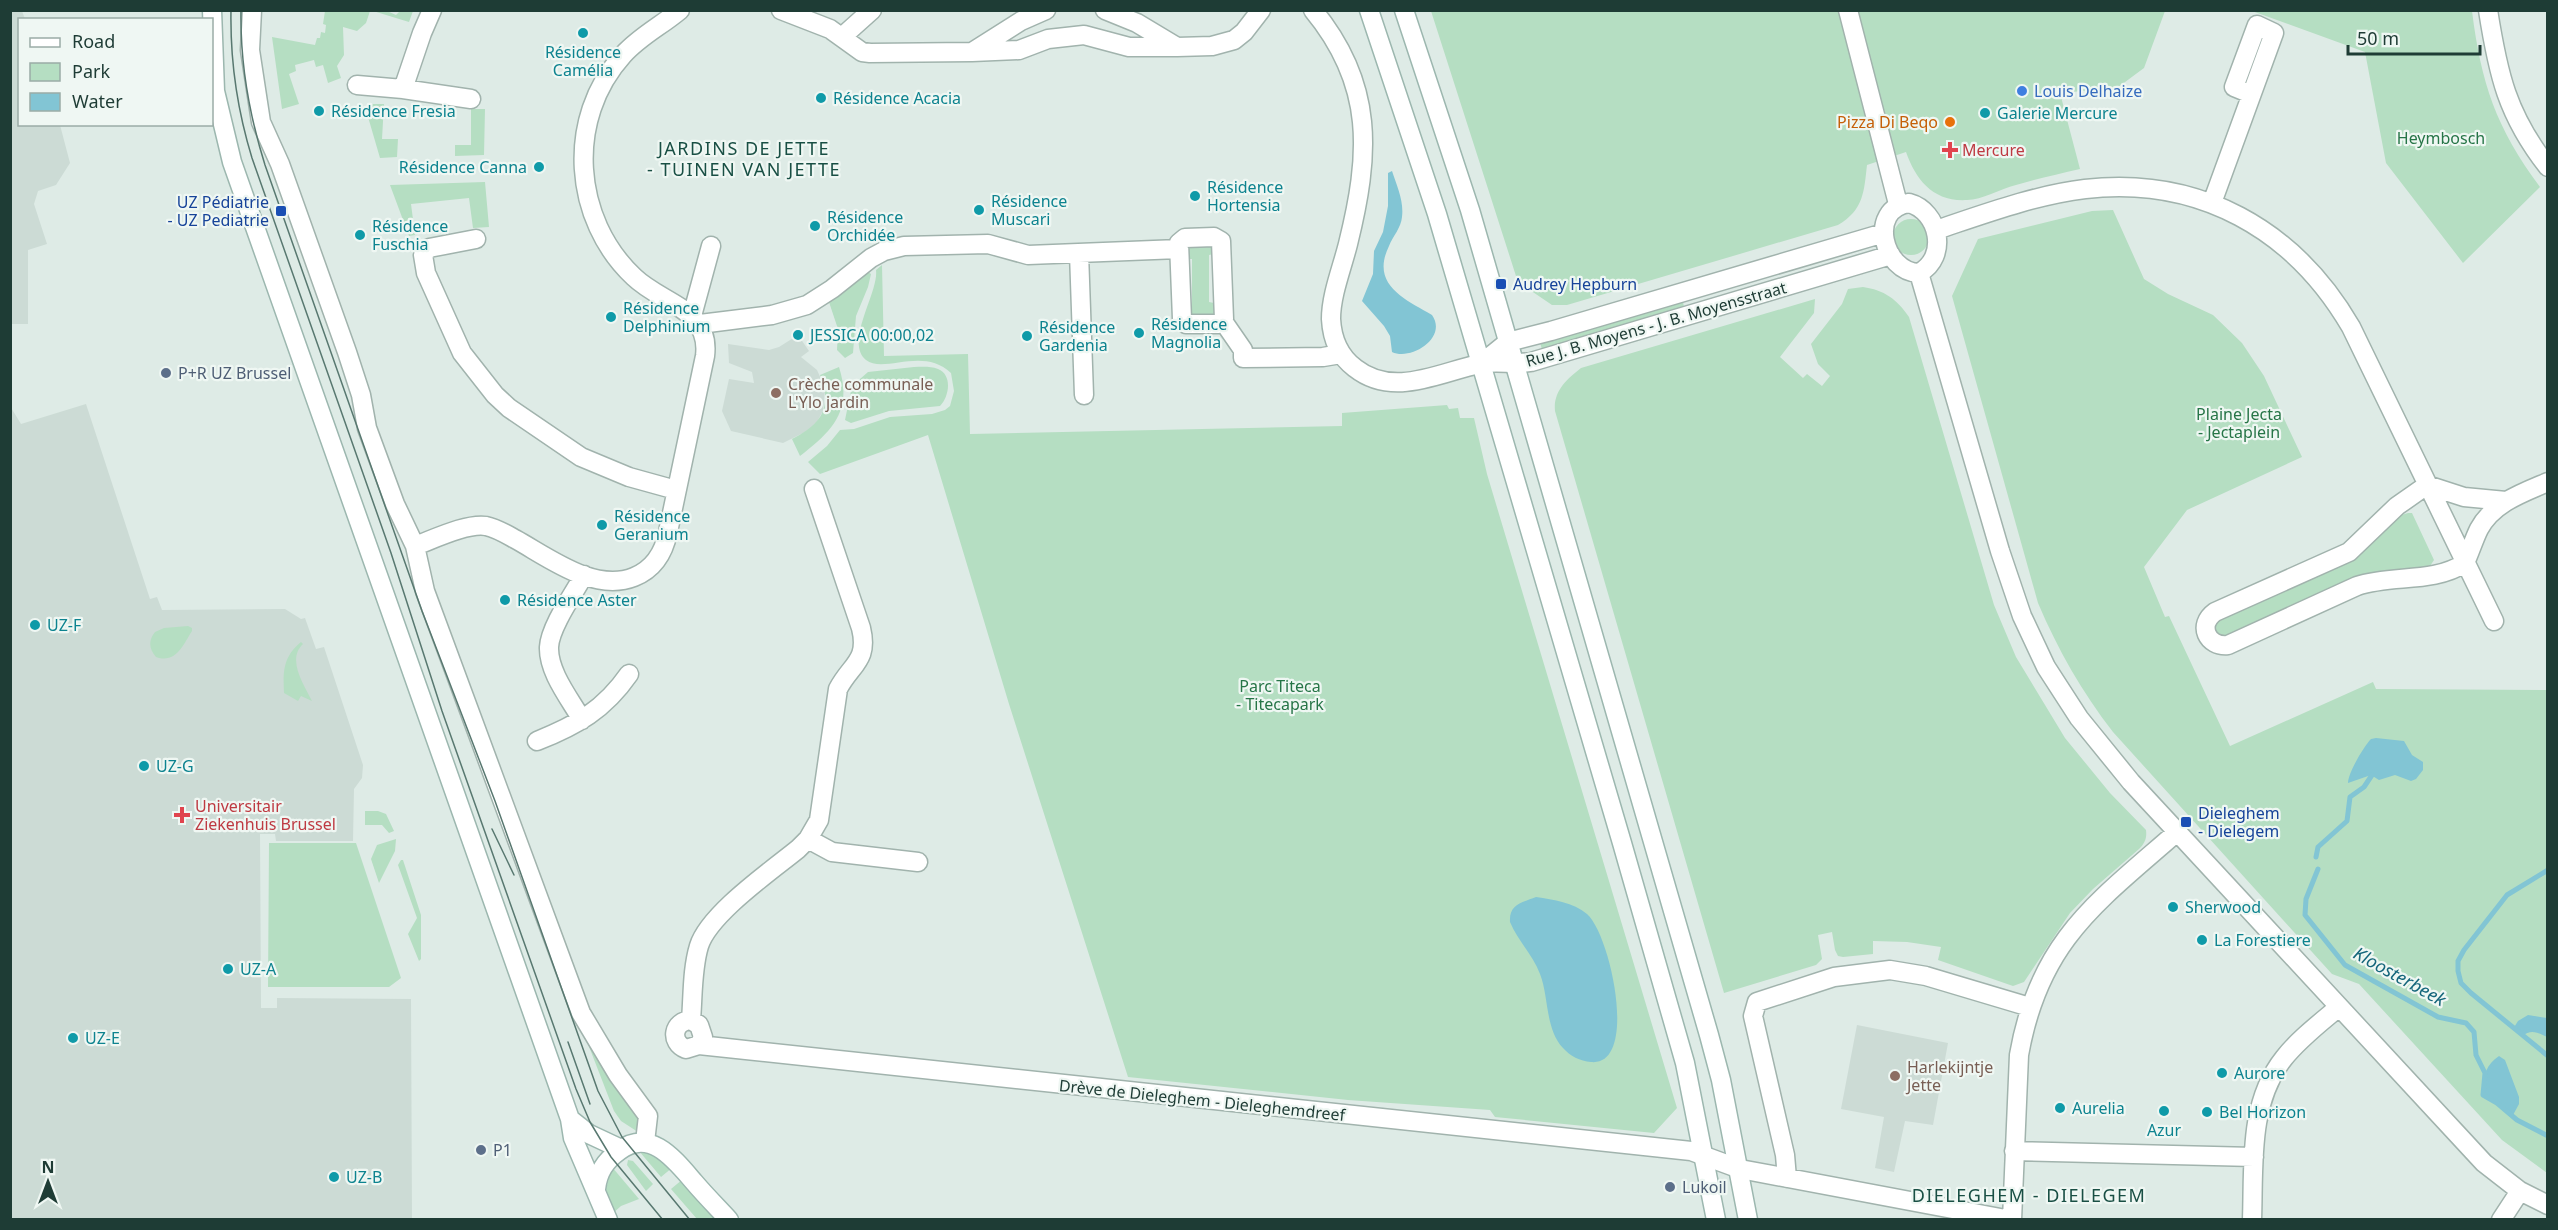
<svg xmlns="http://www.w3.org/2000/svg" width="2558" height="1230" viewBox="0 0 2558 1230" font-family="'Noto Sans',sans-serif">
<rect width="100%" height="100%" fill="#deebe6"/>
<path fill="#ccdbd5" d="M10 11H22L25 19 20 20V124L60 125 70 163 56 185 38 191 34 204 47 244 28 250V324H11Z
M798 335 809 351 801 357 817 370 825 388 823 411 815 425 811 429 783 443 731 431 722 411 729 379 754 383 752 372 729 363 728 344 769 350 779 347Z
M86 404 150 599 157 597 162 610 285 609 301 619 305 618 316 649 324 647 363 765 362 778 354 789 353 841H276L275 834H260L261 1008H277V998L411 999 412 1219H11L10 406 21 424Z
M1857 1025 1948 1043 1933 1125 1905 1121 1894 1172 1875 1168 1884 1117 1841 1109Z"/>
<path fill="#b5dec2" d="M325 11H370L366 23 357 31 343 27 344 55 337 66 341 78 328 83 323 65 316 67 314 60 295 65 296 71 289 74 299 104 282 109 272 37 315 45 317 38H320L321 32 325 33 326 25 323 24Z
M373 11H387L396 15 400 11H413L409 22Z
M1431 11H2165L2144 68 2117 88 2060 93 2080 169C2058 174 2037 179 2016 185 2000 189 1982 200 1967 200 1933 202 1916 180 1906 152L1867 165C1864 191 1864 210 1838 225L1567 305H1552L1524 286 1516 276Z
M2252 11H2472C2481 83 2496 128 2540 187L2463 263 2386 163 2365 52Z
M373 104H384L382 139H398L397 157 380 158 366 110Z
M471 109H485L484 155 455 156V145H471Z
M485 182 489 227 473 228 469 198 411 204 415 235 409 236 390 185Z
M2113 210 2144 279 2168 294 2213 315 2242 343 2264 376 2302 457 2187 510 2144 567 2165 617 2169 616 2230 746 2373 682 2376 689 2547 690V1173L2502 1140 2359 984 2332 974 2113 732C2082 692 2058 650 2038 603L1952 296 1978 239 2092 211Z
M1893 237a18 18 0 1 1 36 0a18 18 0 1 1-36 0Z
M1188 245H1212L1214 254 1209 255V302L1214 303V316L1192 319 1188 307H1192V259H1187Z
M882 265 884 356 968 354 970 434 1342 426V413L1447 405 1449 409 1458 408 1460 418H1474L1487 474 1677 1108 1654 1133 1495 1117 1490 1110 1348 1100 1128 1077 1009 704 928 435 820 474 808 462 827 446 840 430 854 429 890 417 932 414 945 410 950 406 954 391 951 373C923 346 884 374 866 360 844 342 879 292 876 270Z
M868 272 871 274 868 287 856 316 853 353 845 358 837 350 838 329 829 302Z
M1863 287C1884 290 1897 299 1909 317L1994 605 2016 657 2065 738 2110 793 2146 830C2147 838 2145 843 2139 849L2093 889 2070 913 2024 982 2013 986 1938 960 1941 947 1907 942 1873 941V954L1843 957 1838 956 1835 950 1832 932 1818 935 1822 959 1816 965 1724 993 1555 411C1553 391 1567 379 1581 368L1815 299 1814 313 1780 357 1803 378 1807 374 1822 386 1830 376 1818 364 1811 344 1842 304 1848 289Z
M1683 301 1684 308 1542 350 1540 342Z
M839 367C853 411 832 431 800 456L792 439C821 424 833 408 820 375Z
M914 367C922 367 930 366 938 369 953 375 949 397 940 406L889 411 851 423 845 420 852 386 868 372Z
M2408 513H2412L2434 560 2430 566 2226 638 2216 636 2214 623 2216 620 2398 516Z
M188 626 192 628V631C183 645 176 664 156 657 149 649 148 641 155 632L164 628Z
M301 642 303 644C286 660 305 686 312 701L301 696 298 701 284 693C283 671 283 657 301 642Z
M365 811H378L386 814 394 831 389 833 382 825H365Z
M396 839 395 851 379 883 371 859 377 845Z
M269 843H356L401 978 389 987H268Z
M401 860H403L421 915V959L419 961 408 934 417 918 398 865Z
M576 1013 644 1118 638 1132 621 1121 614 1111Z
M648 1149 673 1167 661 1177 639 1151Z
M628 1160 633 1161 653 1184 646 1191 627 1165Z
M612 1167 639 1199 621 1206 612 1214 606 1189Z
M683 1179 721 1219H697L671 1189Z"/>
<path fill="#82c5d4" d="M1392 171C1397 186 1404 201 1402 217 1401 228 1393 236 1389 246 1370 285 1405 299 1432 315 1448 338 1411 361 1392 352L1390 336 1384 326 1362 301 1373 274 1374 251 1383 232 1388 206V173Z
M2376 738 2404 741 2412 755 2423 762V770L2416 779 2411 781 2395 775 2379 780 2371 775 2348 783C2348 773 2364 746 2371 739Z
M1536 897C1554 900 1573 902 1587 914 1611 935 1639 1067 1591 1062 1580 1061 1570 1056 1563 1048 1545 1029 1549 997 1540 974 1533 955 1518 941 1510 922 1509 904 1521 903 1536 897Z
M2528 1015 2547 1018V1037C2537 1032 2531 1029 2522 1036L2513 1029 2518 1021Z
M2499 1056 2505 1060 2519 1097V1104L2512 1117 2497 1103 2483 1095C2482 1079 2485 1065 2499 1056Z"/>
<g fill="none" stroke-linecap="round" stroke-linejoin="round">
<path stroke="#82c5d4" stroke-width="5" d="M2316 857 2318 847 2347 821 2350 797 2364 787 2372 775
M2318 869 2306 899 2305 915 2345 965 2438 1017 2466 1023 2474 1032 2476 1055 2485 1073 2483 1095 2497 1103 2517 1120 2548 1136
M2548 870 2507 895 2464 950 2458 961V971L2461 983 2471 993 2548 1056"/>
<defs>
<path id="street" d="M252 10 250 50 261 122 280 164 347 352 361 395 367 428 395 504 415 546 425 591 581 1013 618 1075 648 1116 645 1142
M781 10 830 29 862 52 870 53 972 52 1021 21 1046 10
M1105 10 1137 23 1177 47 1212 46 1234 40 1244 32 1261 10
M1313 10C1375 85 1370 155 1348 244 1342 268 1331 295 1331 319 1332 338 1339 356 1355 368 1393 398 1438 373 1479 364 1495 360 1514 365 1531 362L1891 255
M1848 10 1898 204
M2488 10C2498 74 2507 115 2548 167
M843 36 872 10
M972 52 1019 50 1048 39 1084 35 1129 47H1177
M357 85 403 89 471 99
M403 89 422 33 432 10
M1909 203C1939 211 1949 257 1919 273 1883 272 1867 209 1909 203Z
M2212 203 2274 33 2257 25 2234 87 2251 94
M1936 230C1984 214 2035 195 2085 189 2199 176 2294 229 2351 327L2494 621
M1214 237 1221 241 1224 319 1219 324H1186L1182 319 1179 243 1185 238Z
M476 239 429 248 423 255 426 273 462 353 495 395 509 408 581 457 629 477 676 490
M1079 253 1084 395
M1919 273 2000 551 2022 616 2046 667 2079 718 2131 782 2484 1163 2520 1191 2548 1205
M692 316 711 246
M1223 321 1243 350V358L1323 357 1341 354
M700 324 772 315 807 305 832 289 871 258 884 251 904 246 988 244 1028 255 1179 249
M1482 363 1508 342 1551 331 1884 233
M2427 485 2397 506 2349 552 2215 612C2197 625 2207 647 2228 645L2357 586C2393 574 2432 584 2465 563
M2427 485 2464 497 2506 501
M415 546C434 539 467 523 486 526 496 528 506 534 515 539 548 557 594 593 634 577 654 569 664 552 668 532L705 356C711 309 662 304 634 277 573 220 565 119 623 55 640 36 661 26 680 10
M2465 563C2470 552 2474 539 2479 529 2493 503 2522 493 2548 482
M582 720C570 699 548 672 549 647 550 627 574 593 584 575
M537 741C577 725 604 710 629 674
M808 839 832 852 918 862
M691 1020C693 996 692 969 699 946 709 914 771 871 798 849L808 839 819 820 838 689C851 664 869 661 861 628L814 489
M699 1045 703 1037 699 1025 691 1020C673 1021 669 1042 686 1049L699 1045 1691 1151 1740 1169 2011 1220
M2014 1151 2254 1157
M1787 1178 1785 1155 1753 1016 1757 1002 1834 977 1890 970 1926 976 2030 1007
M2012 1220 2019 1055C2039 941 2096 903 2177 832
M2252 1220C2254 1165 2248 1103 2284 1058 2299 1039 2320 1023 2339 1007
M2501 1220 2520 1191"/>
<path id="secondary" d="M212 10 215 91 232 162 570 1119 573 1138 608 1220
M1369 10 1437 214 1622 843 1685 1063 1716 1220
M1404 10 1470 210 1709 1035 1721 1080 1748 1220
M570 1119 589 1134 621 1149
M596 1189C598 1172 605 1161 619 1151 650 1127 675 1160 694 1182 705 1195 717 1207 729 1220"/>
</defs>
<use href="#street" stroke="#a1b3ad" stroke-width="21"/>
<use href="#secondary" stroke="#9cb7af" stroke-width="21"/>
<use href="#street" stroke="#fff" stroke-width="18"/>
<use href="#secondary" stroke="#fff" stroke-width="18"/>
<path stroke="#587870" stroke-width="1.5" d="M231 10C230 62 237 109 252 158L391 553 442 711 576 1089 590 1122 611 1157 663 1220
M241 10C240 64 249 114 265 165L422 611 495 801 598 1091 622 1137 690 1220
M492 829 514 875
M568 1042 590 1104"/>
</g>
<g fill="#0f9aa8" stroke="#eff7f3" stroke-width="2">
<circle cx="583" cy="33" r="6"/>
<circle cx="821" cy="98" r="6"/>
<circle cx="319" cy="111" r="6"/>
<circle cx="1985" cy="113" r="6"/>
<circle cx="539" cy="167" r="6"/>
<circle cx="1195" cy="196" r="6"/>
<circle cx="979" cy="210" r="6"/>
<circle cx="815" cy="226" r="6"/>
<circle cx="360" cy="235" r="6"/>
<circle cx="611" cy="317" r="6"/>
<circle cx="1139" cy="333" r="6"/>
<circle cx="798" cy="335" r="6"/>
<circle cx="1027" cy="336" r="6"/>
<circle cx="602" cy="525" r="6"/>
<circle cx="505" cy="600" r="6"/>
<circle cx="35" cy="625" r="6"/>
<circle cx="144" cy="766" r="6"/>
<circle cx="2173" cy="907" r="6"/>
<circle cx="2202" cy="940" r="6"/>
<circle cx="228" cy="969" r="6"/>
<circle cx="73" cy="1038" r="6"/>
<circle cx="2222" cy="1073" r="6"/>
<circle cx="2060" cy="1108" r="6"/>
<circle cx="2164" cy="1111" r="6"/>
<circle cx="2207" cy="1112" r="6"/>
<circle cx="334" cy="1177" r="6"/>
</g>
<circle fill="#3f7fe0" stroke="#eff7f3" stroke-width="2" cx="2022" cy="91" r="6"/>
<circle fill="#e8710a" stroke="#eff7f3" stroke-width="2" cx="1950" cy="122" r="6"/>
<g fill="#e0444e" stroke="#eff7f3" stroke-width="2">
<path d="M1947 141h6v6h6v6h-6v6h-6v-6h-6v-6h6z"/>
<path d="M179 806h6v6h6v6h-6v6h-6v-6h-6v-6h6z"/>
</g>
<g fill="#1a4fb4" stroke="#eff7f3" stroke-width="2">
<rect x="275" y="205" width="12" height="12" rx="3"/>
<rect x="1495" y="278" width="12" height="12" rx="3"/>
<rect x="2180" y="816" width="12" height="12" rx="3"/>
</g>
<g fill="#5c6f8a" stroke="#eff7f3" stroke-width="2">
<circle cx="166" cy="373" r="6"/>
<circle cx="481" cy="1150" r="6"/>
<circle cx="1670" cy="1187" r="6"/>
</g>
<g fill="#8d6e63" stroke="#eff7f3" stroke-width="2">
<circle cx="776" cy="393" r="6"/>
<circle cx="1895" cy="1076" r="6"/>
</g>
<g text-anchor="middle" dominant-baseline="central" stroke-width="4.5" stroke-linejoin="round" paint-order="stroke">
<g font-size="16" fill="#0d838f" stroke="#eff7f3" text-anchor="start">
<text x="583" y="52" text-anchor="middle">Résidence<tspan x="583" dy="18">Camélia</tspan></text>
<text x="833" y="98">Résidence Acacia</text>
<text x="331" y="111">Résidence Fresia</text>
<text x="1997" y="113">Galerie Mercure</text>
<text x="527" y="167" text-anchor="end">Résidence Canna</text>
<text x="1207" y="187">Résidence<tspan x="1207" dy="18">Hortensia</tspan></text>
<text x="991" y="201">Résidence<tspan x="991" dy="18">Muscari</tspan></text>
<text x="827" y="217">Résidence<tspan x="827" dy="18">Orchidée</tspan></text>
<text x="372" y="226">Résidence<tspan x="372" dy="18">Fuschia</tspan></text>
<text x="623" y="308">Résidence<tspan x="623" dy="18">Delphinium</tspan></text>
<text x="1151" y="324">Résidence<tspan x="1151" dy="18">Magnolia</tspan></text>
<text x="1039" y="327">Résidence<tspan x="1039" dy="18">Gardenia</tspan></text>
<text x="810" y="335">JESSICA 00:00,02</text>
<text x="614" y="516">Résidence<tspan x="614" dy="18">Geranium</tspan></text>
<text x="517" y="600">Résidence Aster</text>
<text x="47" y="625">UZ-F</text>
<text x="156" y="766">UZ-G</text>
<text x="2185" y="907">Sherwood</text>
<text x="2214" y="940">La Forestiere</text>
<text x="240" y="969">UZ-A</text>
<text x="85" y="1038">UZ-E</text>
<text x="2234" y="1073">Aurore</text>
<text x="2072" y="1108">Aurelia</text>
<text x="2219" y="1112">Bel Horizon</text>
<text x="2164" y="1130" text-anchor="middle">Azur</text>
<text x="346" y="1177">UZ-B</text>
</g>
<g font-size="16" fill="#366cbe" stroke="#eff7f3" text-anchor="start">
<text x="2034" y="91">Louis Delhaize</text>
</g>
<g font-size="16" fill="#c56008" stroke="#eff7f3" text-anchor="end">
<text x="1938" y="122">Pizza Di Beqo</text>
</g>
<g font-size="16" fill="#267547" stroke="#eff7f3">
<text x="2441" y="138">Heymbosch</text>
<text x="2239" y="414">Plaine Jecta<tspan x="2239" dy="18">- Jectaplein</tspan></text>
<text x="1280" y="686">Parc Titeca<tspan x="1280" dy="18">- Titecapark</tspan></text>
</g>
<g font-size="16" fill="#be3a42" stroke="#eff7f3" text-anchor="start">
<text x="1962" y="150">Mercure</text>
<text x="195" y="806">Universitair<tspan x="195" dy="18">Ziekenhuis Brussel</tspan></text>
</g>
<g font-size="16" fill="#164399" stroke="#eff7f3" text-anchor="start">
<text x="269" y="202" text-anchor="end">UZ Pédiatrie<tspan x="269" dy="18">- UZ Pediatrie</tspan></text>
<text x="1513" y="284">Audrey Hepburn</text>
<text x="2198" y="813">Dieleghem<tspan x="2198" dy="18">- Dielegem</tspan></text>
</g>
<g font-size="16" fill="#1e3c35" stroke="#eff7f3">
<text transform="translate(1656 324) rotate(-16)">Rue J. B. Moyens - J. B. Moyensstraat</text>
<text transform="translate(1202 1100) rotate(6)">Drève de Dieleghem - Dieleghemdreef</text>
</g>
<g font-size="16" fill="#4e5e75" stroke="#eff7f3" text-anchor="start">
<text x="178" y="373">P+R UZ Brussel</text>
<text x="493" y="1150">P1</text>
<text x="1682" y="1187">Lukoil</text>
</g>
<g font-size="16" fill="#785e54" stroke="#eff7f3" text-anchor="start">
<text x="788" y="384">Crèche communale<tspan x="788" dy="18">L'Ylo jardin</tspan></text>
<text x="1907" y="1067">Harlekijntje<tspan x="1907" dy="18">Jette</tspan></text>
</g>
<g font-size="18" letter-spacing="1.5" fill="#194f44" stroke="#eff7f3">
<text x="744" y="148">JARDINS DE JETTE<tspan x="744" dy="21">- TUINEN VAN JETTE</tspan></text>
<text x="2029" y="1195">DIELEGHEM - DIELEGEM</text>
</g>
<g font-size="18" font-style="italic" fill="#15667b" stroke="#eff7f3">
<text transform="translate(2400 976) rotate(29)">Kloosterbeek</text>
</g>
</g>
<rect width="2558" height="1230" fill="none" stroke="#1e3c35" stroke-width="24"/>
<rect x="18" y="18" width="195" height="108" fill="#eff7f3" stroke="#9baca7" stroke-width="1.5"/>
<rect x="30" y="38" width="30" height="9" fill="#ffffff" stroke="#9baca7" stroke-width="1.5"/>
<text x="72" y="48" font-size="18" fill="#1e3c35">Road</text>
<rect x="30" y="63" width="30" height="18" fill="#b5dec2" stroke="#9baca7" stroke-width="1.5"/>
<text x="72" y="78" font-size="18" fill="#1e3c35">Park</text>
<rect x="30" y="93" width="30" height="18" fill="#82c5d4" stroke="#9baca7" stroke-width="1.5"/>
<text x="72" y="108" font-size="18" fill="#1e3c35">Water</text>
<g transform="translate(48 1182)" stroke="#eff7f3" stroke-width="4.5" paint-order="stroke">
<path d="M0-4.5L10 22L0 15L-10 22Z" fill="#1e3c35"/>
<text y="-9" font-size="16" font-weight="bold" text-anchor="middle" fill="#1e3c35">N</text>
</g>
<path d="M2348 45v9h132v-9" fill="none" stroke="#1e3c35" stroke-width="3"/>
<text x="2357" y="45" font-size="18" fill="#1e3c35" stroke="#eff7f3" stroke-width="4.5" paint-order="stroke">50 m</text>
</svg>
